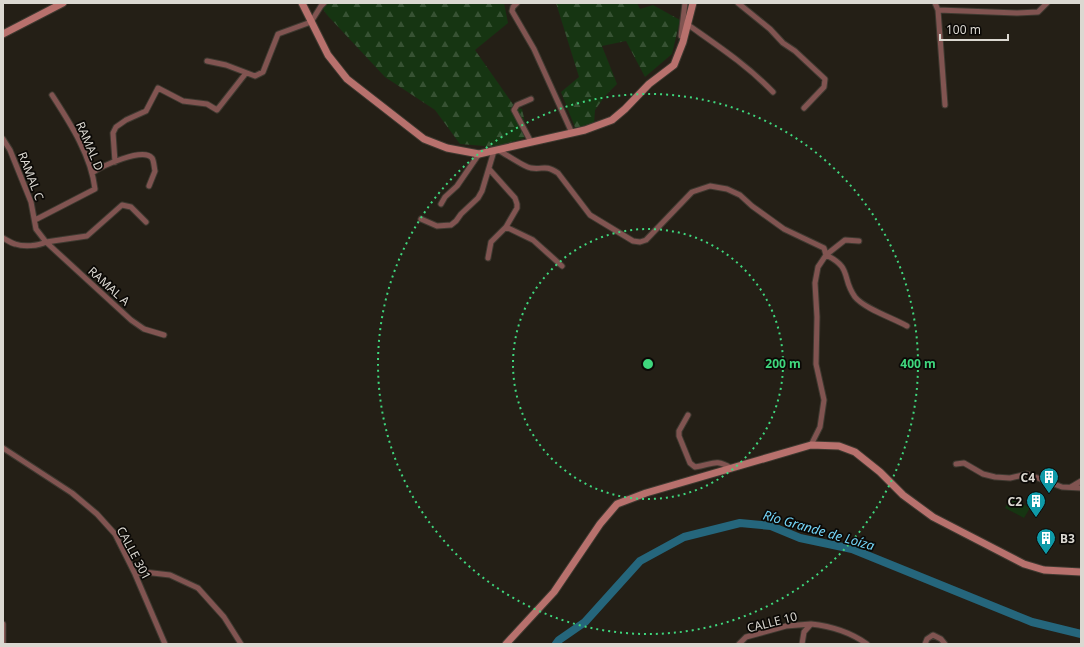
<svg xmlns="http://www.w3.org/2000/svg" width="1084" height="647" viewBox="0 0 1084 647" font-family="'Noto Sans',sans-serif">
<defs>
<pattern id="forest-firs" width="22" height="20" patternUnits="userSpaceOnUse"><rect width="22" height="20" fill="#163512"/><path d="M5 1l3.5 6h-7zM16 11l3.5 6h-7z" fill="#375233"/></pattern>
</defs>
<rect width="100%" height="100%" fill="#241f16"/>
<path fill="#163512" d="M1011 497 1030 508 1024 518 1005 508Z"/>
<path fill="url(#forest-firs)" d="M318 3H504L508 23 475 50 515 107 522 109 526 127 524 138 496 147 460 144 435 110 385 77 328 16Z
M556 3H637L640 9 653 5 680 20 672 54 645 77 626 41 602 46 617 84 605 96 595 110 594 124 576 130 561 92 579 77Z"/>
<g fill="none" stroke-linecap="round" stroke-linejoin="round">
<path stroke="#25667c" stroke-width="8" d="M556 644 559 640 585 622 640 561 684 537 740 523 771 526 800 538 852 549 1032 622 1081 634"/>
<defs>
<path id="street" d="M517 3 513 7 512 11 534 49 572 133
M738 3 770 29 783 43 795 51 825 79 824 87 804 108
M935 3 938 10 945 105
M938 10 1017 13 1038 12 1047 3
M687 24C718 46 747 65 773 92
M681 36 685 3
M207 61 226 65 255 76 263 72 278 34 311 22 321 6 324 3
M531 99 517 105 514 110 531 142
M3 139 10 150 31 202 36 229 46 242 131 320 144 329 164 335
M498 150C506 154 524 167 531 168 544 170 544 164 558 173L590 215 633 241 640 242 646 240 692 192 710 186 727 189 740 195 752 206 784 229 824 248 826 255
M115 162 113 133 116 127 126 120 146 111 158 88 183 101 207 104 217 110 246 73
M92 173C102 166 143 147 152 158 154 161 154 167 155 171L149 186
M441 204 445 197 457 186 479 154
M421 219 437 226 451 225 456 221 461 214 478 198 482 191 494 151
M35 220 95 189C91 155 70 123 52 95
M506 227 533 240 562 266
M3 238C7 240 11 243 15 244 24 247 38 246 46 242L87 236 122 205 131 207 146 222
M826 255C853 268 841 278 855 297 865 309 893 318 907 326
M488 258 491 242 506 227 517 208V204L515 198 490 170
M688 415 679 431V436L690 463 695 467C712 465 715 458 731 468
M811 445 820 427 824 400 816 364 817 317 815 283 818 267 826 255 845 240 859 241
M3 448 72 493 97 514 115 534 135 574 165 644
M956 464 964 463 983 474 995 477 1010 478 1027 474 1062 487 1081 488
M1071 487 1081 481
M135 574 144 572 170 575 198 588 224 617 241 644
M3 624V644
M739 644 746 637 786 626 811 624
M802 644 804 632 811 624C831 626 850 632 867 644
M925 644 927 639 933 635 941 639 945 644"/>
<path id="secondary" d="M302 3 328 55 347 79 424 139 447 148 479 154 585 130 612 120 625 109 649 84 674 65 683 42 693 3
M3 34 63 3
M506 644 554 592 600 524 617 504 646 493 811 445 839 446 855 452 880 472 903 495 933 517 1024 564 1044 570 1081 572"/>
</defs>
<use href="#street" stroke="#3e3930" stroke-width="7"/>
<use href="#secondary" stroke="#3e3930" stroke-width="9"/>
<use href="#street" stroke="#815451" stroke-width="5"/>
<use href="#secondary" stroke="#b8716d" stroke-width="7"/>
</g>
<g fill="none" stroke="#3fd77d" stroke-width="2" stroke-dasharray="2 4">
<circle cx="648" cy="364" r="135"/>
<circle cx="648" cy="364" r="270"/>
</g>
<defs>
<symbol id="building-pin" viewBox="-11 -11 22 30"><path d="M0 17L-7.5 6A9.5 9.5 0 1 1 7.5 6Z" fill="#0f9aa8" stroke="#0b0906"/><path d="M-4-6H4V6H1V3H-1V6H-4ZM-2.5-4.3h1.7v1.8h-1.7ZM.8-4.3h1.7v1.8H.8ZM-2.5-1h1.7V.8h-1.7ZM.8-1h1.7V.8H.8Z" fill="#fff"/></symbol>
</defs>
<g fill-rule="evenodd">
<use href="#building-pin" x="1038" y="466" width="22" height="30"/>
<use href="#building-pin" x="1025" y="490" width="22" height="30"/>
<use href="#building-pin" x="1035" y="527" width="22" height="30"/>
</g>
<g text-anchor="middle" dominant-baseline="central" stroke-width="3.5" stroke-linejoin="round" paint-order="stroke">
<g font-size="12" fill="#dbd8d1" stroke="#0b0906">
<text transform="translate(90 146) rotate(67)">RAMAL D</text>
<text transform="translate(31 176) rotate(69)">RAMAL C</text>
<text transform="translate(109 286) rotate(42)">RAMAL A</text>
<text transform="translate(134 553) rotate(62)">CALLE 301</text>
<text transform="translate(772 622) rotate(-14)">CALLE 10</text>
</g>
<g font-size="12" font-weight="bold" fill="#dbd8d1" stroke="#0b0906" text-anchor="end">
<text x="1035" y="477">C4</text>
<text x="1022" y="501">C2</text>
<text x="1060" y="538" text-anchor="start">B3</text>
</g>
<g font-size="13" font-style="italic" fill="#74d5f8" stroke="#0b0906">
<text transform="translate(819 530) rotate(16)">Río Grande de Loíza</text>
</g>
</g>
<circle cx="648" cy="364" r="6" fill="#3fd77d" stroke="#0b0906" stroke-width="2"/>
<g font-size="12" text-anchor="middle" font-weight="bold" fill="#3fd77d" stroke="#0b0906" stroke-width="3.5" stroke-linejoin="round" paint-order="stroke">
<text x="783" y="368">200 m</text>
<text x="918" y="368">400 m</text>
</g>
<rect width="1084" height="647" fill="none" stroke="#dbd8d1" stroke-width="8"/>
<path d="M940 34v6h68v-6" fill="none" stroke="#dbd8d1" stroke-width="2"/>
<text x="946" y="34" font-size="12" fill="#dbd8d1" stroke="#0b0906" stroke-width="3" paint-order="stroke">100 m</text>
</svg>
